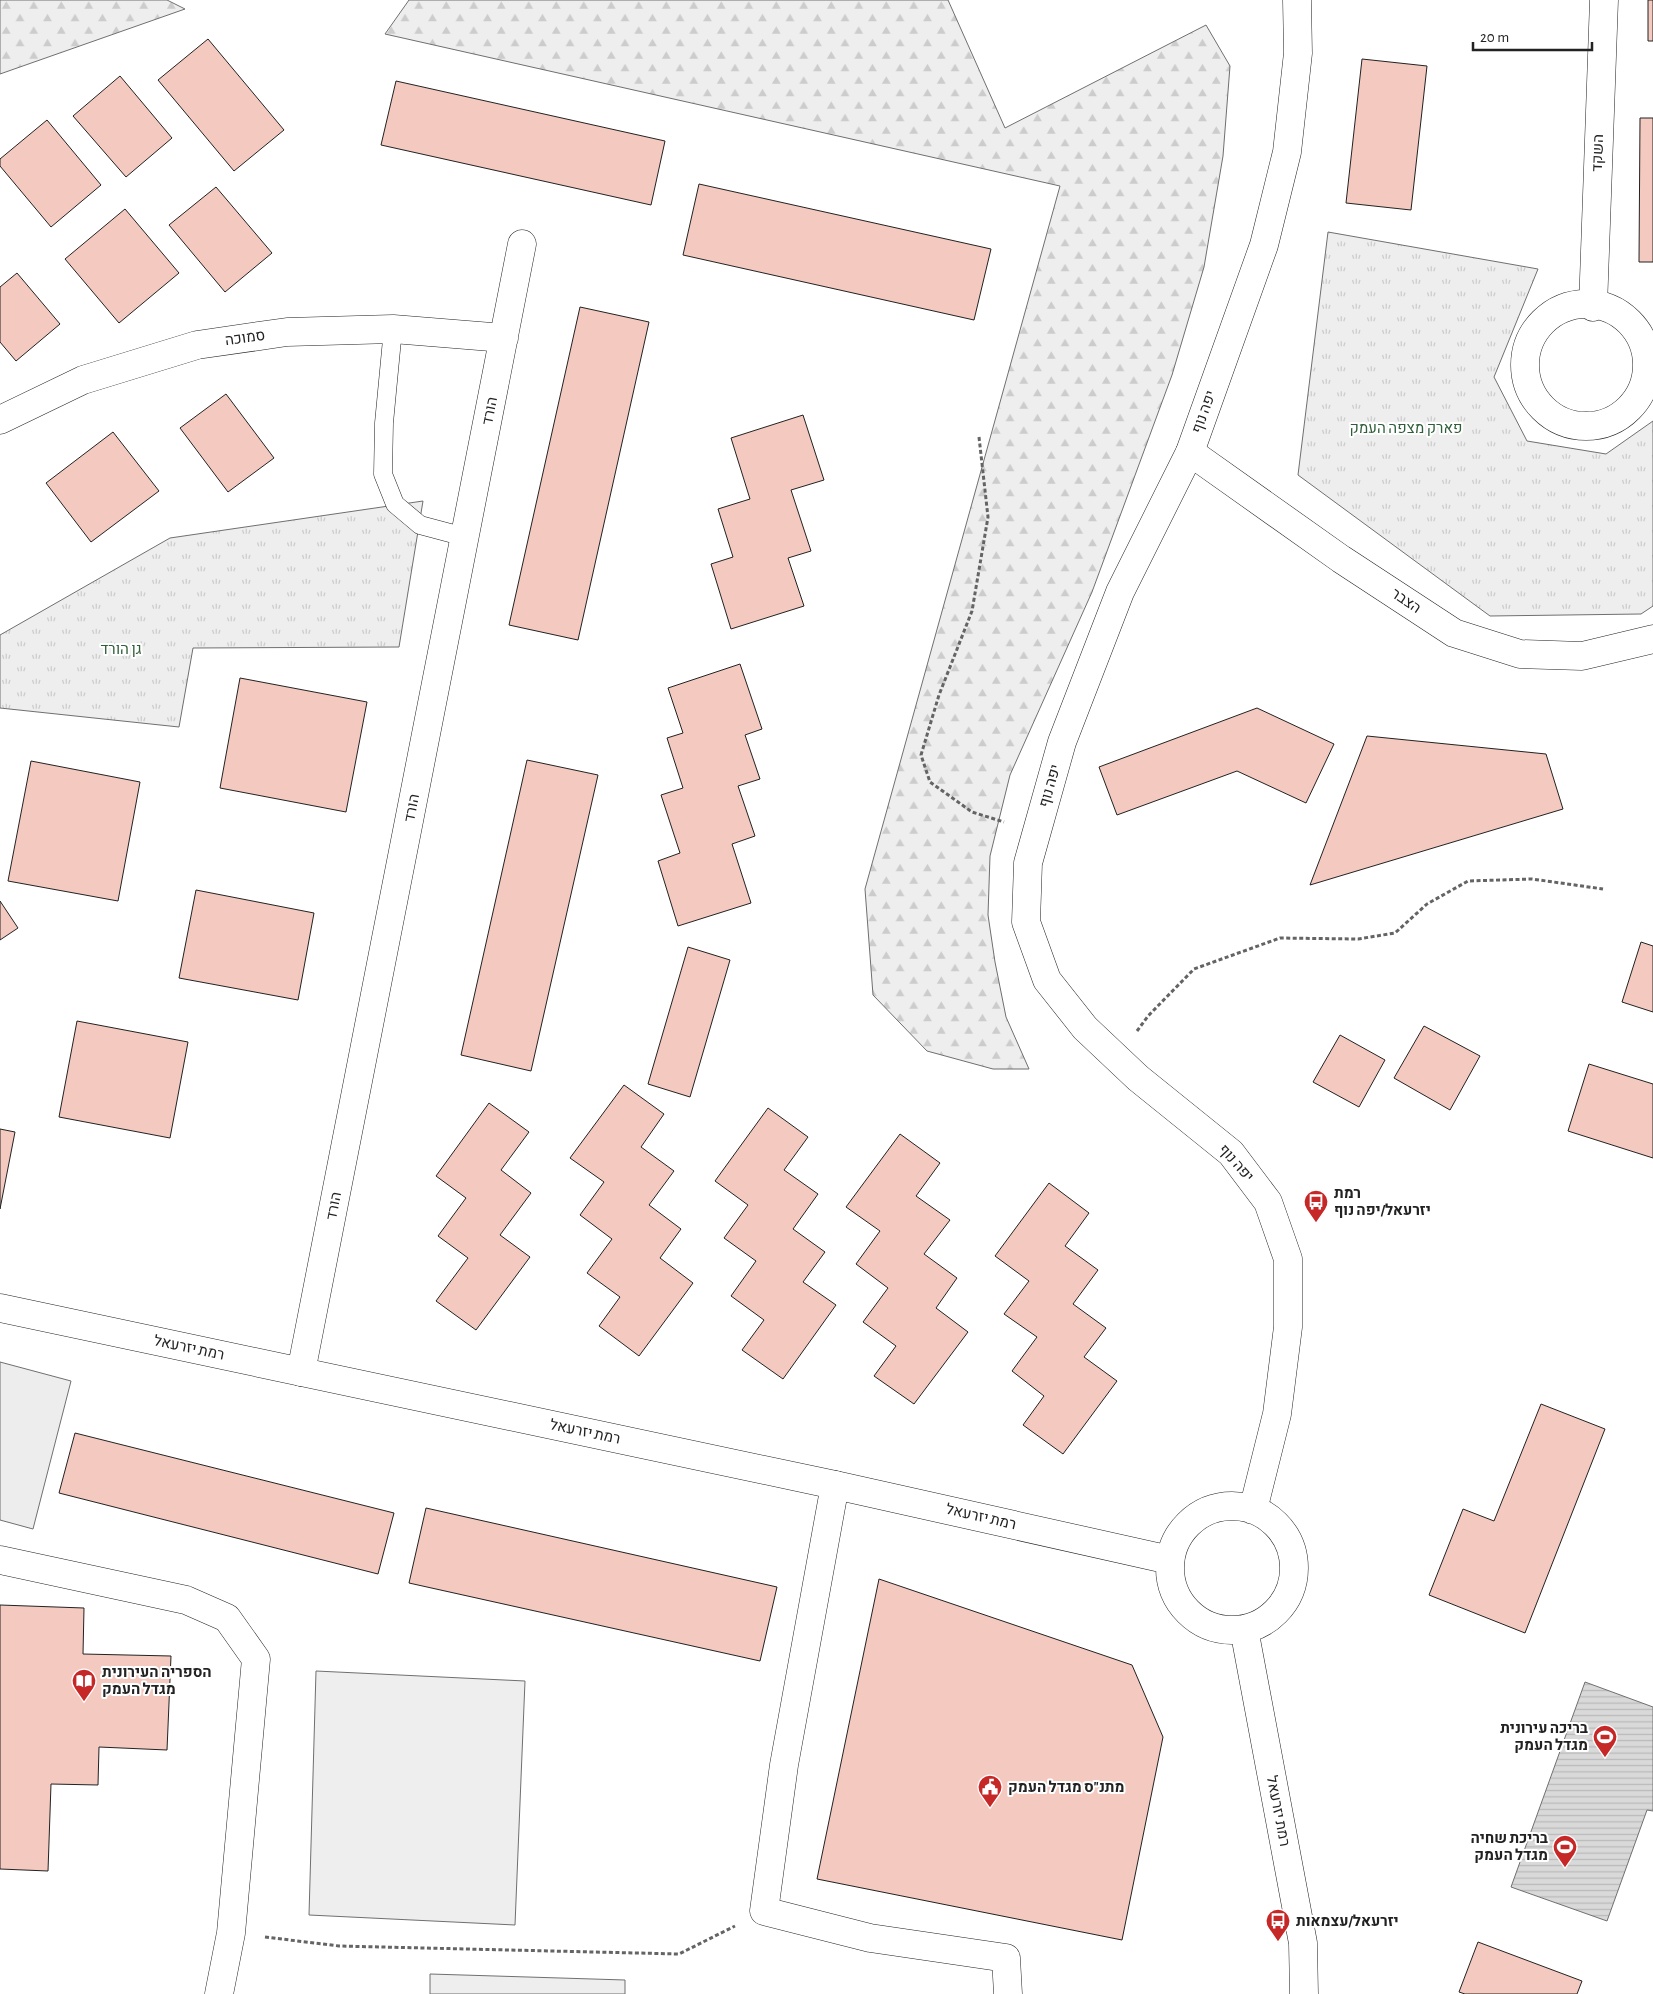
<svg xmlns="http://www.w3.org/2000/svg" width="1653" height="1994" viewBox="0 0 1653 1994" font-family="'Alegreya Sans',Heebo,sans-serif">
<defs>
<pattern id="forest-firs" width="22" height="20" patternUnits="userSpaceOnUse" patternTransform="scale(1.25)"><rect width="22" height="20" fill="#eee"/><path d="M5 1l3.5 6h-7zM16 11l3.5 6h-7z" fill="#ccc"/></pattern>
<pattern id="park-tufts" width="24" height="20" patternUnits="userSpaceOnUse" patternTransform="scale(1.25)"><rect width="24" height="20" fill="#eee"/><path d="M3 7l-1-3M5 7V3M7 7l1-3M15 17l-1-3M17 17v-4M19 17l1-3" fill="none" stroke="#ccc"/></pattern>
<pattern id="water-rules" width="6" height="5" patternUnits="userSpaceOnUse" patternTransform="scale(1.25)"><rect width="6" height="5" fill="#d9d9d9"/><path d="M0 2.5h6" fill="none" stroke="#bababa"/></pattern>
</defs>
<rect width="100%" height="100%" fill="#fff"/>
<path fill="url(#forest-firs)" stroke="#6f6f6f" d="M0 0H167L185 9 0 74Z
M409 0H948L1005 128 1206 25 1230 66 1223 156 1204 267 1172 375 1092 592 1010 775 990 856 988 915 995 962 1006 1017 1029 1069H993L927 1051 873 995 865 889 1060 186 385 34Z"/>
<path fill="url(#park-tufts)" stroke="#6f6f6f" d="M1328 232 1538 269 1494 377 1527 441 1606 454 1653 421V606L1641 614 1490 616 1298 475Z
M423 501 399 647 193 648 179 727 0 708V635L170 538Z"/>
<path fill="#eee" stroke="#6f6f6f" d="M316 1671 525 1681 515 1925 309 1915Z
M430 1974 625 1980V1994H430Z"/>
<path fill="#ededed" stroke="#6f6f6f" d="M0 1362 71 1381 33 1529 0 1520Z"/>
<path fill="url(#water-rules)" stroke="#6f6f6f" d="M1585 1682 1653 1707V1811L1647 1810 1607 1921 1511 1887Z"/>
<path fill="#f3c9c0" stroke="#222" d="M1648 0H1653V41H1648Z
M208 39 284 130 234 171 158 80Z
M1362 59 1427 66 1411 210 1346 203Z
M120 76 172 138 126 177 73 116Z
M396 81 665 141 651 205 381 145Z
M1640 118H1653V262H1639Z
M47 120 101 185 51 227 0 166V159Z
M699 184 991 249 974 320 683 255Z
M216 187 272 253 225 292 169 225Z
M125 209 179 273 119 323 65 259Z
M17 273 60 324 16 361 0 342V287Z
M580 307 649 322 578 640 509 625Z
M226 394 274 458 228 492 180 428Z
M803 415 824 480 791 490 811 551 788 558 804 606 731 629 711 564 733 557 718 509 750 499 731 438Z
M113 432 159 491 91 542 46 483Z
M740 664 762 729 745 735 760 779 738 786 755 836 732 844 751 903 678 926 658 861 680 853 661 795 683 788 667 738 683 733 668 688Z
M240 678 367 702 346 812 220 788Z
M1257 708 1334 744 1306 803 1237 771 1117 815 1099 767Z
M1367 736 1546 754 1563 809 1310 885Z
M527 760 598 775 531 1071 461 1055Z
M31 761 140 782 118 901 8 881Z
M196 890 314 913 298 1000 179 978Z
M0 901 18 928 0 940Z
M1641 942 1653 946V1012L1622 1002Z
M688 947 730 960 690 1097 648 1084Z
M77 1021 188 1042 170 1138 59 1117Z
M1424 1026 1480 1056 1450 1110 1394 1078Z
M1340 1035 1385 1060 1359 1107 1313 1082Z
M1589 1064 1653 1084V1158L1568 1131Z
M624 1085 664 1114 641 1147 674 1171 649 1205 681 1229 660 1258 693 1283 639 1356 599 1326 620 1297 587 1273 612 1239 580 1215 604 1182 570 1158Z
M489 1103 529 1132 501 1170 531 1193 500 1235 530 1257 476 1330 436 1301 468 1258 438 1236 466 1198 436 1176Z
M768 1108 808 1137 784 1170 818 1194 793 1229 825 1252 803 1282 836 1305 783 1379 742 1350 764 1320 731 1296 756 1261 724 1238 748 1205 715 1181Z
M0 1129 15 1132 0 1209Z
M900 1134 940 1163 916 1196 950 1220 924 1254 957 1278 936 1308 968 1332 914 1404 874 1376 896 1346 863 1322 888 1288 856 1264 880 1231 846 1207Z
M1049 1183 1089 1213 1065 1246 1098 1270 1073 1304 1106 1328 1084 1357 1117 1381 1063 1454 1023 1425 1044 1396 1012 1371 1037 1337 1004 1314 1029 1281 995 1256Z
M1541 1404 1605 1429 1525 1633 1429 1595 1463 1509 1494 1521Z
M75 1433 394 1513 378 1574 59 1493Z
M426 1508 777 1587 760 1661 409 1583Z
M879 1579 1132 1665 1163 1737 1122 1940 817 1879Z
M0 1605 84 1608 83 1654 171 1656 167 1750 99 1747 98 1785 51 1784 48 1871 0 1869Z
M1478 1942 1582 1981 1577 1994H1465L1459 1992Z"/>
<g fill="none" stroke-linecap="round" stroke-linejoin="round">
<defs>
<path id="lane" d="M393 329 384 423 383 474 395 504 420 525 465 537"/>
<path id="street" d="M1525 365a61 61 0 1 1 122 0a61 61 0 1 1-122 0Z
M1593 307 1604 0
M0 420 83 380 197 345 287 332 393 329 504 338
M1190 452 1341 559 1454 633 1520 654 1582 656 1653 639
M301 1372 522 244
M835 1485 784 1765 764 1911 870 1938 1006 1958 1008 1994
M0 1560 186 1600 227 1618 256 1659 231 1933 219 1994"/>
<path id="secondary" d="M0 1308 835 1485 1170 1560
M1170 1568a62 62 0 1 1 124 0a62 62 0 1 1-124 0Z
M1253 1510 1277 1414 1288 1327V1259L1268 1202 1231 1153 1138 1078 1085 1028 1047 980 1026 922 1028 863 1062 742 1120 592 1190 452 1264 245 1287 152 1298 53 1297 0
M1244 1629 1303 1943 1304 1994"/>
</defs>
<use href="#lane" stroke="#222" stroke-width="19"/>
<use href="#street" stroke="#222" stroke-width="29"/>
<use href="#secondary" stroke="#222" stroke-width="29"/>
<path stroke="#646464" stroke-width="3" stroke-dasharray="4 2.5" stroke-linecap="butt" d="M979 437 988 517 972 611 939 695 921 755 930 782 972 812 1004 822
M1137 1031 1148 1016 1194 969 1280 938 1358 939 1395 933 1427 904 1468 881 1532 879 1603 889
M265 1937 339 1946 679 1954 735 1926"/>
<use href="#lane" stroke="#fff" stroke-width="18"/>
<use href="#street" stroke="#fff" stroke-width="28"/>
<use href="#secondary" stroke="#fff" stroke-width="28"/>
</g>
<defs>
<symbol id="bus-pin" viewBox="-11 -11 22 30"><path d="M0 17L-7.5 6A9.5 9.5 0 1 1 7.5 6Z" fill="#c62828" stroke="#fff"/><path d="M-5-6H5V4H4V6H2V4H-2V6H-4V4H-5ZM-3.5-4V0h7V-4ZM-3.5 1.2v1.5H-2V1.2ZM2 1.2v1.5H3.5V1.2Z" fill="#fff"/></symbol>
<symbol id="library-pin" viewBox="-11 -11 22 30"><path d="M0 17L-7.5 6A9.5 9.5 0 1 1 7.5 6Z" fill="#c62828" stroke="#fff"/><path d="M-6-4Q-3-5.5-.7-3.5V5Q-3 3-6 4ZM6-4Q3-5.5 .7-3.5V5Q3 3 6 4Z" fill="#fff"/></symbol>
<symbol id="stadium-pin" viewBox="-11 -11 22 30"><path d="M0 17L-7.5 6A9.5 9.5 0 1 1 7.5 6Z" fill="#c62828" stroke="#fff"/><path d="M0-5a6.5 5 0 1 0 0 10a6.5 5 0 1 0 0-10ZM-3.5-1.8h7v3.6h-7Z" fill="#fff"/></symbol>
<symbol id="civic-pin" viewBox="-11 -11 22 30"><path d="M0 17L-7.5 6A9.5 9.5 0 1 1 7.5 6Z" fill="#c62828" stroke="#fff"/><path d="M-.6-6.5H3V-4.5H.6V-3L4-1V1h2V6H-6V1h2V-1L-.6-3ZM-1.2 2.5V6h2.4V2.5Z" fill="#fff"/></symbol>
</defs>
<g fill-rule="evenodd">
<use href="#bus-pin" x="1302" y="1188" width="28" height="38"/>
<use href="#library-pin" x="70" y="1667" width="28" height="38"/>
<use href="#stadium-pin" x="1591" y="1723" width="28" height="38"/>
<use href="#civic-pin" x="976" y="1773" width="28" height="38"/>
<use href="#stadium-pin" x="1551" y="1833" width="28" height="38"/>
<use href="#bus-pin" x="1264" y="1907" width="28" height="38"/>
</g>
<g text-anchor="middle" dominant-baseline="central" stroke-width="4" stroke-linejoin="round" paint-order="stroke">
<g font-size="15" fill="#222" stroke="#fff">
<text transform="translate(1598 153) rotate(-88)">השקד</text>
<text transform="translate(245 338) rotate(-8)">סמוכה</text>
<text transform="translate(490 411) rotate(-79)">הורד</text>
<text transform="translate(1204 412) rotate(-70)">יפה נוף</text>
<text transform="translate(1406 601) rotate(34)">הצבר</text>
<text transform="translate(1050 786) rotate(-74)">יפה נוף</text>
<text transform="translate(412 808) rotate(-79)">הורד</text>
<text transform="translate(1236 1163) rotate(48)">יפה נוף</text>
<text transform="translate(334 1206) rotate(-79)">הורד</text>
<text transform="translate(189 1348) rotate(12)">רמת יזרעאל</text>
<text transform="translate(585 1432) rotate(12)">רמת יזרעאל</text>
<text transform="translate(981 1517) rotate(13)">רמת יזרעאל</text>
<text transform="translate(1278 1811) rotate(79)">רמת יזרעאל</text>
</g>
<g font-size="15" fill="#2f5e38" stroke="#fff">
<text x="1406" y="428">פארק מצפה העמק</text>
<text x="121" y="649">גן הורד</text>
</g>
<g font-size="15" font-weight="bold" fill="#222" stroke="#fff" text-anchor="start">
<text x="1334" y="1193">רמת<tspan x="1334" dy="17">יזרעאל/יפה נוף</tspan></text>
<text x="102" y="1672">הספריה העירונית<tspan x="102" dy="17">מגדל העמק</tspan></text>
<text x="1588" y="1728" text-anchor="end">בריכה עירונית<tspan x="1588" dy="17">מגדל העמק</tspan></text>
<text x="1008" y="1787">מתנ"ס מגדל העמק</text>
<text x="1548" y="1838" text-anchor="end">בריכת שחיה<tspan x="1548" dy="17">מגדל העמק</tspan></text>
<text x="1296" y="1921">יזרעאל/עצמאות</text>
</g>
</g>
<path d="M1473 42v8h119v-8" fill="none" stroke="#222222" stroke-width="2.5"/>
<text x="1480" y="42" font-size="15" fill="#222222" stroke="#ffffff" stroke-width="4" paint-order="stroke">20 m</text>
</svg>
